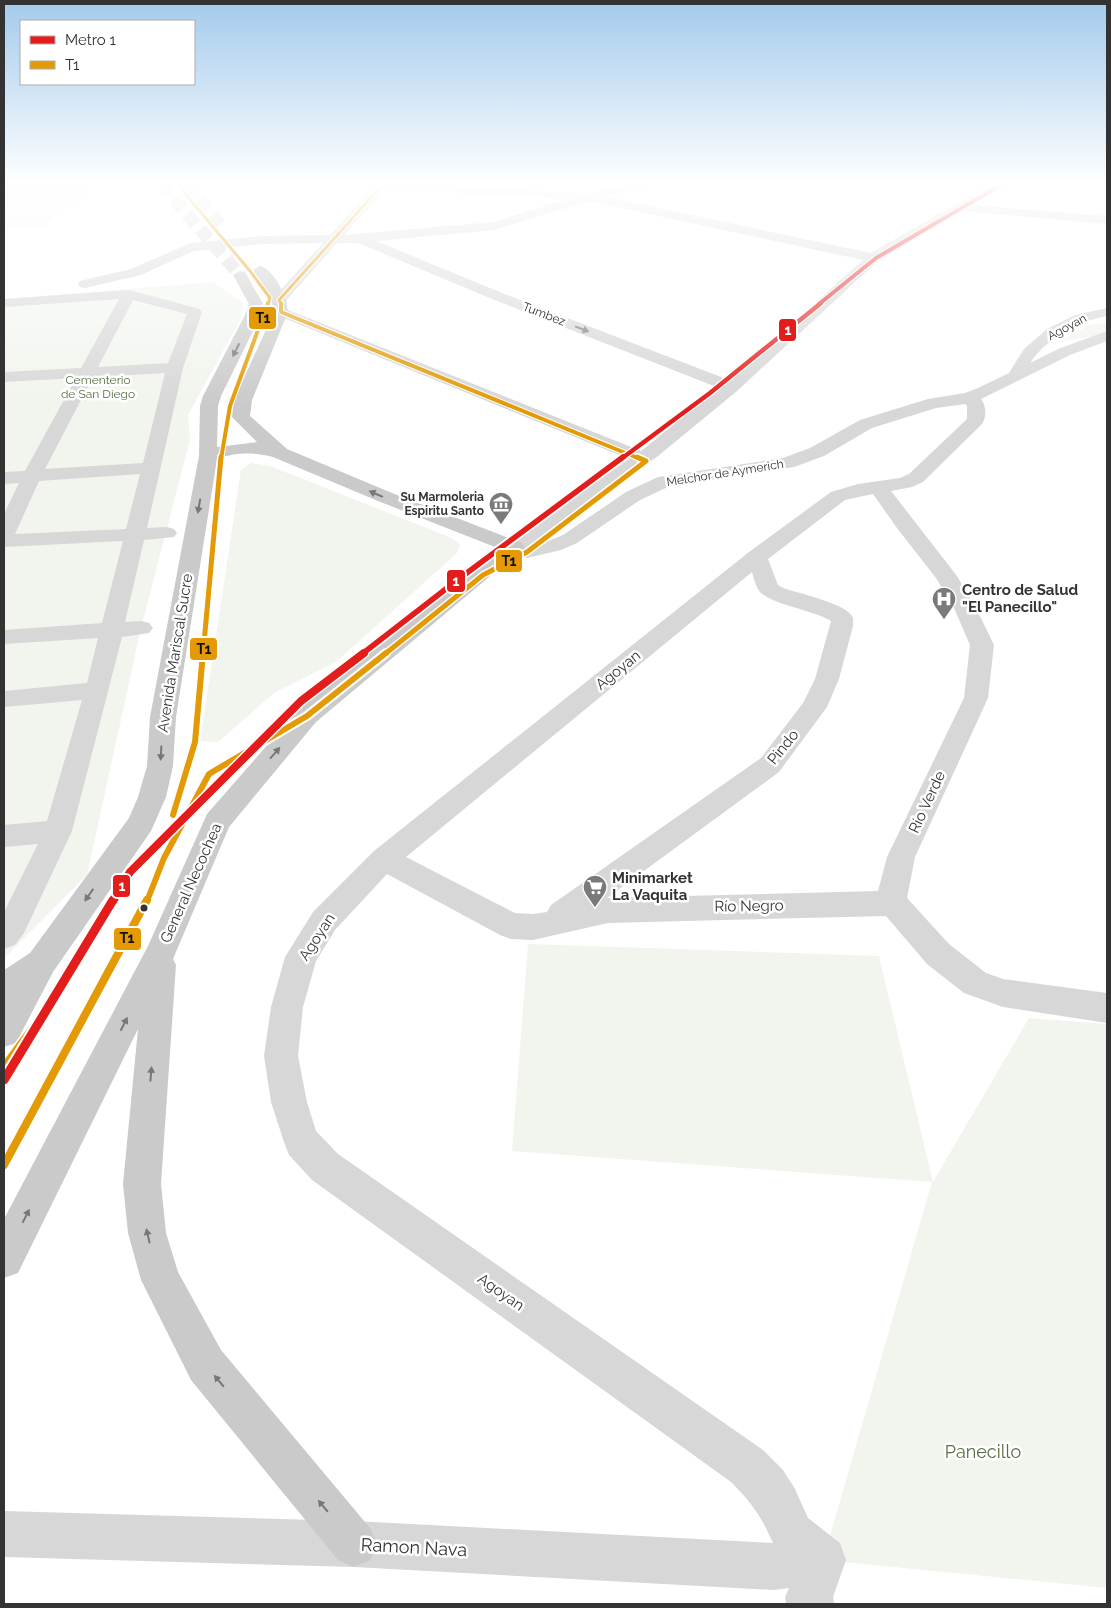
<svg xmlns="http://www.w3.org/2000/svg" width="1111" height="1608" viewBox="0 0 1111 1608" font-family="Raleway,sans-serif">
<rect width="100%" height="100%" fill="#fff"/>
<path fill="#f1f5ed" d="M4 182H100L47 226 4 227Z
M213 282 243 303 240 320 188 415 190 440 141 628 87 875 4 958V299Z
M1107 323V334L1058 342 1089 325Z
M251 463 270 466 452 538 460 544 457 553 336 662 275 692 218 742 200 741 241 470Z
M528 944 879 956 933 1182 1029 1018 1107 1024V1588L823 1560 932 1182 512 1151Z"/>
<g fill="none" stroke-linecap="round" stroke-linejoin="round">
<path stroke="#d6d6d6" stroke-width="13" stroke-dasharray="13 7" stroke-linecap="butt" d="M165 182 166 190 240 275
M189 182 191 189 223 228"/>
<path fill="#d7d7d7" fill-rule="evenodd" d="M378 182 588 193 643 182H662L660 184 607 197 871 253 994 182H1008L972 205 1107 216V224L962 211 878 261 737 391 658 456 532 545 548 541 563 535 626 492 658 477 783 458 810 448 860 420 928 399 965 393 978 388 1009 373 1024 349 1047 329 1075 315 1107 308V316C1077 322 1048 337 1030 363L1058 349 1107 331V341L1070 355 981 399C986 405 987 417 982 424L923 482 912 487 891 491 957 576 976 608 994 645 988 698 915 857 907 898 949 944 986 973 1003 979 1107 993V1023L1003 1007 964 993 927 964 886 916 608 923 533 940 511 939 500 935 387 874 335 930 316 961 303 1007 298 1056 307 1102 316 1131 338 1154 763 1450 783 1470 795 1489 808 1518 840 1543 846 1560 833 1597 834 1604H786L785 1597 789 1588 774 1590 354 1567 4 1557V1511L354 1521 773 1543C761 1516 752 1503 731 1482L312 1180 289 1155 284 1142 271 1102 264 1056 271 1007 285 957 313 912 374 851 749 552 831 492 858 484 900 478 909 474 967 419V406L965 404 936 408 872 428 824 456 794 467 670 486 640 500 577 543 561 550 527 558 508 551 505 547 508 543 629 459 276 315 274 312 276 309H286L641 451 719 388 492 299 358 243H337L284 303H274L272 300 274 297 323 243 262 244 194 251 141 275 85 288 80 287 78 284 80 281 131 269 191 243 262 236 330 235ZM385 189 567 199 493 222 344 235ZM589 201 863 260 729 380 502 293 376 241 494 230ZM873 494 897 528 936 578 954 608 970 645 964 698 887 857 878 891 607 898 779 772 827 707 839 679 853 626C853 626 853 618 853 618 849 604 797 593 783 588L778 585 768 559 845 500ZM752 572C754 579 756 588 761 593 774 605 812 610 831 621L815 679 803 703 761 758 551 905 547 912 533 914 515 913 406 857Z
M129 290 200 309 202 312 183 368 147 528 167 527 174 529 177 533 174 537 144 540 125 622 141 621 149 623 153 628 149 633 122 637 72 831 24 933 15 945 4 949V912L38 844 4 847V825L47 821 82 700 4 707V691L87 683 98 638 4 644V630L102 623 123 541 4 547V514L19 483 4 484V472L25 471 76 378 4 382V372L81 368 119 299 4 307V299ZM133 300 187 314 168 363 98 367ZM165 373 143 463 45 469 93 377ZM140 474 126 529 15 534 39 481Z"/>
<path fill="#cacaca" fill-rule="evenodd" d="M260 266C274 269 288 298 288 312L252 400 250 416 287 449 392 493 522 543 525 547 316 722 229 827 173 959 176 965 161 1184 166 1233 178 1272 221 1350 370 1528 377 1544 370 1560 354 1567 338 1560 191 1380 141 1280 128 1233 123 1184 138 1029 18 1273 4 1278V1219L148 946 207 814 298 710 500 549 378 501 273 457C254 452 236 452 217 459L176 717 173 766 166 797 151 831 53 972 16 1043 4 1047V970L30 953 129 818 138 797 147 766 150 717 199 456 200 406 203 396 244 317 249 304 233 275 240 271 245 272 263 304 260 317 221 396 218 406 217 447 257 442 232 417 234 400 274 312 270 295 253 270Z"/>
<defs>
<path id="bus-1-far4" d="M178 182 182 190 250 271 270 298 268 304
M281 304 279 300 385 182"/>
<path id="bus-1-far3" d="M281 303V312L640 459
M221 459 230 406 268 303"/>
<path id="bus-1-far2" d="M203 654 221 457
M385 654 483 575 527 552 646 461 637 457"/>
<path id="bus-1-far1" d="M173 815 195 742 203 653
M147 901 164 858 209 774 307 716 386 653"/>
<path id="bus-1" d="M4 1067 65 984
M4 1165 147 900"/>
</defs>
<use href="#bus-1-far4" stroke="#fff" stroke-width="5"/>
<use href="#bus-1-far3" stroke="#fff" stroke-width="6"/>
<use href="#bus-1-far2" stroke="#fff" stroke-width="8"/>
<use href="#bus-1-far1" stroke="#fff" stroke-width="10"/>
<use href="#bus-1" stroke="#fff" stroke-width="11"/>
<use href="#bus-1-far4" stroke="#e39a05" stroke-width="3"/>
<use href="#bus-1-far3" stroke="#e39a05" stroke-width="4"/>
<use href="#bus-1-far2" stroke="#e39a05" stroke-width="5"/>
<use href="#bus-1-far1" stroke="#e39a05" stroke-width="6"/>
<use href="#bus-1" stroke="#e39a05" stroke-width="8"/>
<defs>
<path id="metro-1-far4" d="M819 304 876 258 1006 182"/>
<path id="metro-1-far3" d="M621 459 710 393 821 303"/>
<path id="metro-1-far2" d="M362 654 460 578 623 457"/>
<path id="metro-1-far1" d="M113 901 130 872 301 701 364 653"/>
<path id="metro-1" d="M4 1080 113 900"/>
</defs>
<use href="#metro-1-far4" stroke="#fff" stroke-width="5.5"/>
<use href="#metro-1-far3" stroke="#fff" stroke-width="7"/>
<use href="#metro-1-far2" stroke="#fff" stroke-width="9"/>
<use href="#metro-1-far1" stroke="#fff" stroke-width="11"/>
<use href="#metro-1" stroke="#fff" stroke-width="13"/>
<use href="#metro-1-far4" stroke="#e31d1b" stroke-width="4"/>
<use href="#metro-1-far3" stroke="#e31d1b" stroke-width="4.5"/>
<use href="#metro-1-far2" stroke="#e31d1b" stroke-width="5.5"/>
<use href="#metro-1-far1" stroke="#e31d1b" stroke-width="8"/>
<use href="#metro-1" stroke="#e31d1b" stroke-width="9"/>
</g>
<defs><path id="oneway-solid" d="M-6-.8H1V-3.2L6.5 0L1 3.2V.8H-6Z" transform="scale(1.25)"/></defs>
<use fill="#7d7d7d" href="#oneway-solid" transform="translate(582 329) rotate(21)"/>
<g fill="#777">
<use href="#oneway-solid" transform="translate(236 350) rotate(117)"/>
<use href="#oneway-solid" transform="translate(376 494) rotate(-157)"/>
<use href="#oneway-solid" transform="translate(199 506) rotate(100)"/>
<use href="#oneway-solid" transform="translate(161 753) rotate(93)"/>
<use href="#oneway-solid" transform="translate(275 753) rotate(-49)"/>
<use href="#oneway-solid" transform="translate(89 895) rotate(125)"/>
<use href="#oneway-solid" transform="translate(124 1024) rotate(-63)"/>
<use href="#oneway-solid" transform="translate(151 1074) rotate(-85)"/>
<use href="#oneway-solid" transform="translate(26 1216) rotate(-63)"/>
<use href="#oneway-solid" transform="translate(148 1236) rotate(-103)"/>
<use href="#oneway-solid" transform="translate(219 1381) rotate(-130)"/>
<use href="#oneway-solid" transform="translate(323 1506) rotate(-130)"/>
</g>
<linearGradient id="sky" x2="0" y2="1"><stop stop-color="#a3caec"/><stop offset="0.45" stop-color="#fff"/><stop offset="1" stop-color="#fff" stop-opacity="0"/></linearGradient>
<rect width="1111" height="407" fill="url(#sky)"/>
<defs>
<symbol id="museum-pin" viewBox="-11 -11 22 30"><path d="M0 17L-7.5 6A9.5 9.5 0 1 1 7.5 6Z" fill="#7a7a7a" stroke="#fff"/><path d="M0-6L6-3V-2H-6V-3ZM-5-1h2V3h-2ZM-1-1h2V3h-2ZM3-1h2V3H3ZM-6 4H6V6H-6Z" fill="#fff"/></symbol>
<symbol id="hospital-pin" viewBox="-11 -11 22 30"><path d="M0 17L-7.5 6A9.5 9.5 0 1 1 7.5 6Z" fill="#7a7a7a" stroke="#fff"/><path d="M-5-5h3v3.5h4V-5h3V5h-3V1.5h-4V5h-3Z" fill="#fff"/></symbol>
<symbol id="supermarket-pin" viewBox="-11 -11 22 30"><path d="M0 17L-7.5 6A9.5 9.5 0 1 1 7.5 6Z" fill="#7a7a7a" stroke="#fff"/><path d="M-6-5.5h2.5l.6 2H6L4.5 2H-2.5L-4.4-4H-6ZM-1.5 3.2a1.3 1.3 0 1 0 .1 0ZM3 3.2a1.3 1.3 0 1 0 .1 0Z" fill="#fff"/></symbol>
</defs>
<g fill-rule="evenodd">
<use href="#museum-pin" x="487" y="490" width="28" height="38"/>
<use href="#hospital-pin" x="930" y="585" width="28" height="38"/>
<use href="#supermarket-pin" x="581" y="873" width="28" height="38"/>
</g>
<circle fill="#333" stroke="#fff" stroke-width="2" cx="144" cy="908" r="4.5"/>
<g text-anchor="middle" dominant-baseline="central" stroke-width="5" stroke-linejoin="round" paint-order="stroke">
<g font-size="12" fill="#333" stroke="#fff">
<text transform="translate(544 314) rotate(21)">Tumbez</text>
<text transform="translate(1067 327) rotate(-28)">Agoyan</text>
<text transform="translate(725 473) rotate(-9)">Melchor de Aymerich</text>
</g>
<g font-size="12" fill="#56703f" stroke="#fff">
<text x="98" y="380">Cementerio<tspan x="98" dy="14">de San Diego</tspan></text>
</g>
<g font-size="12" font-weight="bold" fill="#333" stroke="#fff" text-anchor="end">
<text x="484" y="497">Su Marmoleria<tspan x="484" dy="14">Espiritu Santo</tspan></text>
</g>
<g font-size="15" font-weight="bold" fill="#333" stroke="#fff" text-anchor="start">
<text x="962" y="590">Centro de Salud<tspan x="962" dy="17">"El Panecillo"</tspan></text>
<text x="612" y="878">Minimarket<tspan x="612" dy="17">La Vaquita</tspan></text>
</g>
<g font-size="15" fill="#333" stroke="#fff">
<text transform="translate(175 653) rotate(-81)">Avenida Mariscal Sucre</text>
<text transform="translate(618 670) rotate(-39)">Agoyan</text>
<text transform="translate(783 747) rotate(-51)">Pindo</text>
<text transform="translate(927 802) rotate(-65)">Río Verde</text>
<text transform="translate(191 883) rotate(-66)">General Necochea</text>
<text transform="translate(749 906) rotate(-1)">Río Negro</text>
<text transform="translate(317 937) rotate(-57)">Agoyan</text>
<text transform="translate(501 1292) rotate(35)">Agoyan</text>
</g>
<g font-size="18" fill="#56703f" stroke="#fff">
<text x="983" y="1451">Panecillo</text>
</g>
<g font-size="18" fill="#333" stroke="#fff">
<text transform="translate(414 1547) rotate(3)">Ramon Nava</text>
</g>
</g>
<g stroke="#fff" stroke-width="2">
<rect x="248" y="306" width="29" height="24" rx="5" fill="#e39a05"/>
<rect x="778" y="318" width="19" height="24" rx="5" fill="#e31d1b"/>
<rect x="495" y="549" width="28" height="24" rx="5" fill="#e39a05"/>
<rect x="446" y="569" width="20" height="24" rx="5" fill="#e31d1b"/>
<rect x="189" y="637" width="29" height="24" rx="5" fill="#e39a05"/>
<rect x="112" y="874" width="19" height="24" rx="5" fill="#e31d1b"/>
<rect x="113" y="927" width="29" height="24" rx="5" fill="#e39a05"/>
</g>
<g font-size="14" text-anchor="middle" font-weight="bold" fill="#fff">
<text x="788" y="335">1</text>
<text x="456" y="586">1</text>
<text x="122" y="891">1</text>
</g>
<g font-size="14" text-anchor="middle" font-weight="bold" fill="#111">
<text x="263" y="323">T1</text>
<text x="509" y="566">T1</text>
<text x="204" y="654">T1</text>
<text x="127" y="943">T1</text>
</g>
<rect width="1111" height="1608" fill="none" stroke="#333333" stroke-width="10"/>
<rect x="20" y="20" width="175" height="65" fill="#ffffff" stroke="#adadad"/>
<rect x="30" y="36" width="25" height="8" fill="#e31d1b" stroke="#adadad"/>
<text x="65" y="45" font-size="15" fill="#333333">Metro 1</text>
<rect x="30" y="61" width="25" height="8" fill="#e39a05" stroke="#adadad"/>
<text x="65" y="70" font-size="15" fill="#333333">T1</text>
</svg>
